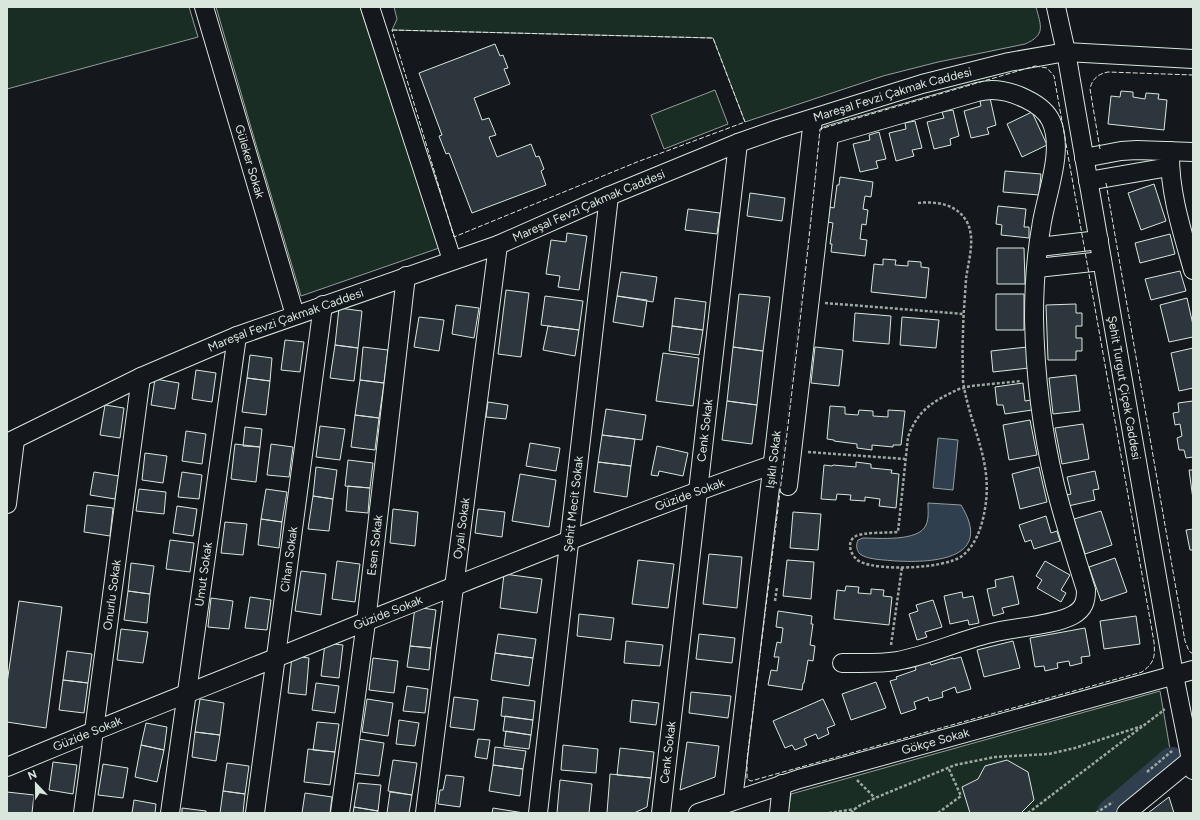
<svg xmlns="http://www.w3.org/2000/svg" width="1200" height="820" viewBox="0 0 1200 820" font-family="Figtree,sans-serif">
<rect width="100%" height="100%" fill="#14181c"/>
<path fill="#1a2d24" stroke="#939e99" d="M7 7H189L198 37 7 89Z
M216 7H360L439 248 301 296 257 148Z
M394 7H1036C1041 26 1046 35 1025 44L938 62 883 76 745 122 713 38 392 30 397 19Z
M715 90 728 124 664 149 651 115Z
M1160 691 1172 761 1111 813H788L791 794Z"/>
<path fill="#2f3f4d" stroke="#939e99" d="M938 438 958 440 953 490 933 488Z
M928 503 961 505C994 559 935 563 896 561 887 560 867 560 860 554 856 550 856 544 858 540L863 538C878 538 919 542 926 525 929 518 928 511 928 503Z"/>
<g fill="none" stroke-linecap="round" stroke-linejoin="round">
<path stroke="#2f3f4d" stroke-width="28" d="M1111 813 1172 761"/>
</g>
<path fill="#2c363c" stroke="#d8e6dc" d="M495 44 500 56 503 55 508 68 504 69 510 84 474 98 482 120 489 118 496 135 489 137 497 157 531 144 536 157 539 156 544 169 541 171 546 185 472 213 449 153 446 154 439 136 442 135 419 73Z
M1121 91 1133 92V97L1145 99 1146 93 1159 94 1158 99 1167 100 1164 130 1108 124 1111 96 1120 97Z
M990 98 996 125 987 128 989 134 971 138 964 111 981 106 980 101Z
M953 110 959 136 950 139 951 145 934 149 927 122 944 118 942 112Z
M1032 112 1047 145 1022 157 1007 124Z
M915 121 922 148 912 150 914 156 896 161 889 133 906 129 905 123Z
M879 132 886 159 876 161 878 168 860 172 853 144 870 140 869 135Z
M1005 171 1041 174 1039 195 1003 192Z
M840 177 873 182 871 197 865 196 863 209 868 210 866 225 862 224 860 239 867 240 865 256 831 252 832 244H830L833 223 828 222 830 207 834 208 837 185H839Z
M1154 184 1166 221 1141 230 1128 193Z
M750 193 785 198 782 221 747 216Z
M998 206 1026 209 1024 227H1029V238L1001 235 1002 225 996 224Z
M688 209 720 213 717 234 685 230Z
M567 233 587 236 579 290 558 287 560 276 546 274 551 240 566 242Z
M1170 234 1175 254 1140 263 1135 243Z
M997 248H1024L1025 284H997Z
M883 259 896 260 895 265 908 266V261L921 262V267L929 268 926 298 871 292 874 264 883 265Z
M1180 271 1186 291 1151 300 1145 279Z
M621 272 657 277 653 302 617 296Z
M506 290 529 293 521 357 498 354Z
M739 294 770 297 763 351 733 347Z
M996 294H1024V330H996Z
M545 296 583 301 579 330 541 325Z
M617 296 647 300 643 327 613 322Z
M675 298 706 302 703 330 672 326Z
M1187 298 1193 325V337L1169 342 1160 305Z
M1076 304V313H1082V326H1076V338H1082V351H1076V360H1048L1046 305Z
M456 305 479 308 474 338 452 334Z
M339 308 362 311 358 348 335 345Z
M855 313 891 316 889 344 853 341Z
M419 317 444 320 439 351 414 347Z
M902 317 939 320 936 348 900 345Z
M548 326 579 330 575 356 543 350Z
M672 326 703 330 699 355 669 351Z
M285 340 304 342 300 372 281 370Z
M335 345 358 348 354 381 330 378Z
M363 347 388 350 384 383 360 380Z
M733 347 763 351 757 405 727 401Z
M815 347 843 350 839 386 811 383Z
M1027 347 1029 368 993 372 991 351Z
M1193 348V388L1179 391 1171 353Z
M663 353 699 358 693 406 656 401Z
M250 355 272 358 270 381 247 378Z
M196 370 216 373 212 402 192 399Z
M1076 375 1080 411 1053 414 1049 378Z
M247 378 270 381 266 415 242 412Z
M155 379 179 383 175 409 151 405Z
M360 380 384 383 379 418 355 415Z
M1023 383 1025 401 1031 400 1032 410 1005 414 1003 405H997L995 387Z
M727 401 757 405 752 444 722 440Z
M1193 401V457L1186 458 1184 450H1179L1177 438 1182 436 1180 424 1175 425 1173 413 1179 412 1178 403Z
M488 402 508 405 506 419 486 417Z
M105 405 124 408 120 438 100 435Z
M830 406 845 407V414L858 415 859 410 873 411V416L888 417V410L905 411 901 445H893V447L872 445V450L857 448V444L834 441V440L827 439Z
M606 409 646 415 642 440 602 435Z
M355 415 379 418 375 450 351 447Z
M1030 420 1037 455 1009 460 1003 425Z
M1083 424 1089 459 1062 464 1055 428Z
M320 426 345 429 340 460 316 457Z
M245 427 262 429 260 447 243 446Z
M186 431 206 434 202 464 182 461Z
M602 435 635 439 631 466 598 462Z
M530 443 560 448 556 471 526 466Z
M235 444 260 447 256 482 231 479Z
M271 444 293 447 289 477 267 475Z
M657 446 688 453 683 476 659 471 658 476 651 475Z
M145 453 167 456 163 483 142 480Z
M348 460 373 463 370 488 345 486Z
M598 462 631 466 627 497 594 492Z
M856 462 871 464V468L892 470 891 473 899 474 896 508 879 506 880 499 865 497V501L850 500 851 495 837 494 836 500 821 499 824 465 832 466 833 465 856 467Z
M316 467 337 470 333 499 313 496Z
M1039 467 1047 502 1020 509 1012 474Z
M1189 470H1193V499Z
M1095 471 1099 489 1093 490 1095 500 1068 506 1066 495 1071 494 1067 477Z
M94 472 119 476 115 499 90 495Z
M182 472 202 475 199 499 178 497Z
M520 474 556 480 549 527 512 521Z
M348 486 370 488 368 513 346 511Z
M139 489 166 492 164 514 136 511Z
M266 489 287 492 282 522 261 519Z
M313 496 333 499 329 531 308 529Z
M87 505 113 508 110 536 84 532Z
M177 506 197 509 193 536 173 533Z
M393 509 418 512 415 546 390 543Z
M478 509 505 512 502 537 475 533Z
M1101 511 1112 545 1085 554 1074 519Z
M793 512 821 514 818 550 790 548Z
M1046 516 1051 533 1057 531 1060 541 1034 549 1031 540 1025 542 1019 525Z
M261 519 282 522 279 548 258 545Z
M225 522 247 524 243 555 221 553Z
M1193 529V550H1190L1186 530Z
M170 540 194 543 190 572 166 569Z
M709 554 742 557 737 608 703 604Z
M1115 558 1127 592 1101 601 1089 567Z
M638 560 674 564 668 608 632 604Z
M787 560 814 562 811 599 783 596Z
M337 561 360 564 355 602 332 599Z
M1045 561 1070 575 1061 590 1066 593 1061 602 1037 588 1042 580 1036 576Z
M131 563 154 566 150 594 128 591Z
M301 571 326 574 321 615 295 611Z
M504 574 542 579 537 613 500 608Z
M1013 576 1019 604 1002 608 1004 613 993 616 987 589 996 587 995 580Z
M846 586 859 587 858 593 871 594V589L884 590 883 596 892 597 889 625 834 619 837 590 845 591Z
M128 591 150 594 147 623 124 620Z
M962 592 963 598 973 596 979 623 969 625 968 620 950 624 944 596Z
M250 597 271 600 267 630 245 628Z
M211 598 233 601 229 629 208 627Z
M933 600 942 627 925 632 927 637 917 640 909 614 918 611 916 605Z
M19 601 62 607 46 728 7 722V683Z
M415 607 436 610 431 648 410 646Z
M778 611 812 616 811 624H813L810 645 815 646 813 661 808 660 804 683H803L802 690 768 685 771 670 777 671 779 657H774L777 642 781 643 783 628 776 627Z
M579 614 614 618 611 640 577 636Z
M1136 616 1140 644 1104 649 1100 621Z
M1085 628 1090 656 1081 657 1082 663 1070 666 1069 661 1057 663 1058 668 1045 671 1044 666 1035 667 1030 638Z
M121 629 148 632 143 663 117 660Z
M498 634 536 639 533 658 495 653Z
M699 634 735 638 732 663 696 659Z
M626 641 663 645 660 666 624 663Z
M1013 641 1020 668 984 677 977 650Z
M325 643 343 645 339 678 321 676Z
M410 646 431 648 429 670 407 667Z
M67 651 92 654 88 683 63 680Z
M495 653 533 658 529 686 491 680Z
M292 656 309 658 306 695 288 693Z
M961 657 971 689 957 693 955 687 942 692 943 697 929 701 928 697 914 702 916 709 901 714 890 681 897 679 896 677 916 670 915 666 929 661 931 665 953 658V659Z
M373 658 398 661 394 693 369 690Z
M63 680 88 683 84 713 59 710Z
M876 682 886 708 851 720 842 694Z
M316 683 339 686 335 713 312 710Z
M407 686 428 689 425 713 403 711Z
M691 692 731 696 728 718 689 713Z
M454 697 478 700 474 730 450 727Z
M503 697 535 701 533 720 501 716Z
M200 699 224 703 220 735 195 732Z
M367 699 393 703 388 736 362 732Z
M823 699 835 725 827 728 829 734 818 739 816 734 804 739 807 745 795 750 792 745 785 748 773 721Z
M632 700 659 703 656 725 630 722Z
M505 716 533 720 531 735 503 731Z
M399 720 419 723 415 746 396 744Z
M317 722 339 724 335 752 313 750Z
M146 723 167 727 164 750 141 745Z
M506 731 531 735 529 749 504 746Z
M195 732 220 735 216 761 192 757Z
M358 739 384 743 379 776 353 773Z
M478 739 490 740 487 759 475 757Z
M687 742 719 746 715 777 680 790Z
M141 745 164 750 157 782 135 777Z
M563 745 598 749 596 773 561 770Z
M495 747 526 751 523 769 493 765Z
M620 748 654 752 651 778 617 775Z
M308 749 335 752 330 785 304 782Z
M393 760 417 763 412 795 388 791Z
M1007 760 1028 772 1034 800 1021 813H970L962 787 978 779 985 766Z
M53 762 77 765 73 794 49 790Z
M227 763 249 766 245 794 223 791Z
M103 764 128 768 123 798 98 795Z
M493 765 523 769 520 796 489 791Z
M610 774 651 778 647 807 634 813H607Z
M446 775 464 777 460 807 438 804 440 790H443Z
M560 780 592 784 589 813H557Z
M358 783 381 785 378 811 354 807Z
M223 791 245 794 243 813H220Z
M7 792 34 795 32 813H7Z
M390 792 412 795 409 813H387Z
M305 793 332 797 330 813H302Z
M1169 797 1174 813H1148Z
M134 800 156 804 155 813H132Z
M354 807 378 811 377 813H353Z
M182 808 206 811V813H182Z
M493 808 524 813H492Z"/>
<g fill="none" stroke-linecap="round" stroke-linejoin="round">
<defs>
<g id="minor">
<path id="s1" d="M204 7 295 315"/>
<path d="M370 7 452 260"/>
<path id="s2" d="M1056 7 1066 52 1174 675 1193 770"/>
<path d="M1170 151C1169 192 1182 231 1193 270"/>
<path d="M1084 158 1121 151 1137 150 1193 152"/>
<path d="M1088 181 1169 167"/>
<path d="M1039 247 1099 240"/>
<path d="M1037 268 1102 261"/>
<path id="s3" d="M7 443 141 377 237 336 498 245 609 196 738 143 778 129 922 84 1009 62 1066 52 1193 59"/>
<path d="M788 486 829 135 977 92C982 91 987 90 992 90 1011 90 1043 103 1051 121 1065 151 1045 197 1041 228 1036 256 1034 289 1034 318 1035 374 1042 431 1055 485 1064 521 1075 555 1086 590 1086 601 1084 609 1073 615 1055 625 1018 627 996 632 962 639 931 655 897 661 879 664 860 663 842 663"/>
<path d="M7 504 15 440"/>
<path id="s4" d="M7 767C126 717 247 670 367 621 501 568 635 512 772 465"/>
<path id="s5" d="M733 800C759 573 788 346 813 119"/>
<path id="s6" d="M83 813 141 377"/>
<path id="s7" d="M170 813 237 336"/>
<path id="s8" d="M255 813 323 305"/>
<path id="s9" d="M340 813 366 622 406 276"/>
<path id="s10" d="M425 813 498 245"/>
<path id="s11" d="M538 813 609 196"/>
<path id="s12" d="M661 813 738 143"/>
<path id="s13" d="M698 813 799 779 1193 670"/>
<path d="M779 813 782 784"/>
<path d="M1126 813 1193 758"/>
</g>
</defs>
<use href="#minor" stroke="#d8e6dc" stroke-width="20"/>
<path stroke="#9da8a2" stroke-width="2.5" stroke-dasharray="3 2" stroke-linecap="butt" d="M918 203C937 201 957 204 967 222 976 239 968 262 966 279 965 298 963 316 963 335 962 350 963 365 963 381 970 429 995 462 984 514 981 529 975 546 962 556 944 569 880 571 861 562 856 560 853 556 851 551 849 545 850 539 856 536 864 532 888 533 898 532L908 437C918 409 934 401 959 389L971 386 1021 381
M825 303 964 314
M808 452 905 459
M775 601 777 587
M891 645 902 567
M1147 772 1172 751
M857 780 875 798
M829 813 855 809
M851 813 857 807 875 798 955 765 995 757 1049 754 1075 748 1142 726
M938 813 961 796 948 767
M1028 813 1164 710 1163 709
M1096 813 1113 802"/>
<use href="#minor" stroke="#14181c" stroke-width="18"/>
<path stroke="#d8e6dc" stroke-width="1" stroke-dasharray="5 2" stroke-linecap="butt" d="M392 30 713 38 745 122 637 162 454 237Z
M1035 66 1047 68 1054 76 1154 642C1155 657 1155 662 1142 672L758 779 751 781 747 779V759C773 549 800 339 820 129Z
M1100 149 1090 89C1092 79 1098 74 1108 72L1193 75
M1106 183 1185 641 1189 651 1193 654"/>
</g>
<g text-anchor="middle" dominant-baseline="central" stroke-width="3" stroke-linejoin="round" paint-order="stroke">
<g font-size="12" fill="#d8e6dc" stroke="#14181c">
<text stroke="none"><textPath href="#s3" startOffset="953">Mareşal Fevzi Çakmak Caddesi</textPath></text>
<text stroke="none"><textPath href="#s1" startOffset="161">Güleker Sokak</textPath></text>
<text stroke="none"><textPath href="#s3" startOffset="629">Mareşal Fevzi Çakmak Caddesi</textPath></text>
<text stroke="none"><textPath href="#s3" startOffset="305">Mareşal Fevzi Çakmak Caddesi</textPath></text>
<text stroke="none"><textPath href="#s2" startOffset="387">Şehit Turgut Çiçek Caddesi</textPath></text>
<text stroke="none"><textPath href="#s12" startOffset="385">Cenk Sokak</textPath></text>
<text stroke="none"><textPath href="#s5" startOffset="343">Işıklı Sokak</textPath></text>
<text stroke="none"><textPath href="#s4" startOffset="735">Güzide Sokak</textPath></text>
<text stroke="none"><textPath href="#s11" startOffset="311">Şehit Mecit Sokak</textPath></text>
<text stroke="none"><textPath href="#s10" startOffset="287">Oyalı Sokak</textPath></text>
<text stroke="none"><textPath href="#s9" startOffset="270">Esen Sokak</textPath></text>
<text stroke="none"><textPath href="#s8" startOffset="256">Cihan Sokak</textPath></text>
<text stroke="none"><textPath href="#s7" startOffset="241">Umut Sokak</textPath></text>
<text stroke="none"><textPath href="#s6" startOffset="220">Onurlu Sokak</textPath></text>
<text stroke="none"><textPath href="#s4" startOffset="411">Güzide Sokak</textPath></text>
<text stroke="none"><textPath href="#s4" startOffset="87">Güzide Sokak</textPath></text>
<text stroke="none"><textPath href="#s13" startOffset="248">Gökçe Sokak</textPath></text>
<text stroke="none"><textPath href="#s12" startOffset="61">Cenk Sokak</textPath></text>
</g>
</g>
<rect width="1200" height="820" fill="none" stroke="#d8e6dc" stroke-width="16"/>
<g transform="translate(36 784) rotate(338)" stroke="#14181c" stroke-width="3" paint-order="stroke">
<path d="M0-3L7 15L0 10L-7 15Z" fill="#d8e6dc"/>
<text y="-6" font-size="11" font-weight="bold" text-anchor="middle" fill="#d8e6dc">N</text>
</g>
</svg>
